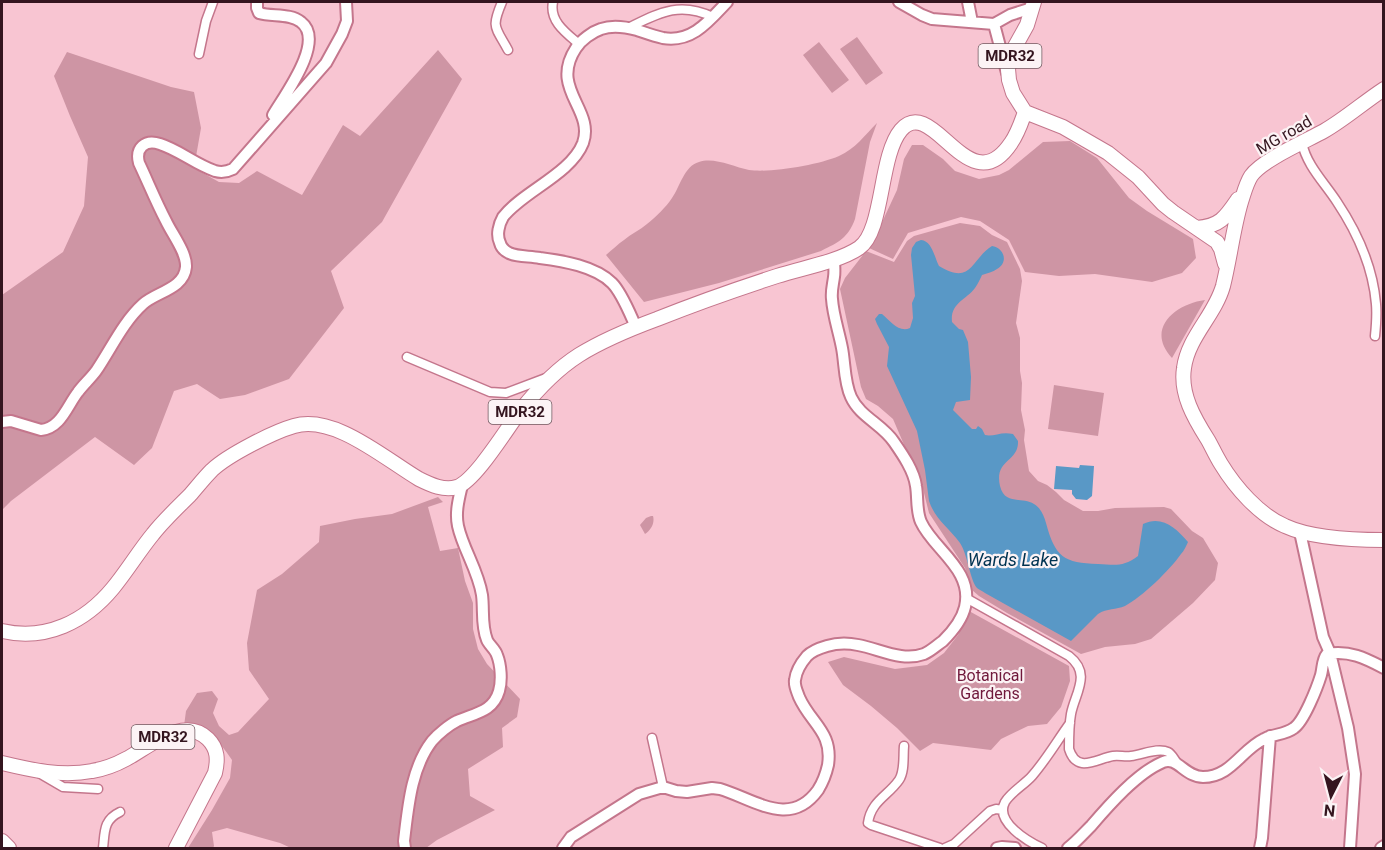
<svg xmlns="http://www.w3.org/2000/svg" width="1385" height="850" viewBox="0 0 1385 850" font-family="Roboto,sans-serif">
<rect width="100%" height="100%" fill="#f8c5d2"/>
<path fill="#ce95a4" d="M857 37 883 73 866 85 840 49Z
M819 42 849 80 832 93 803 55Z
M438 50 462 79 382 222 331 271 344 308 289 379 245 395 220 399 197 384 174 391 152 448 134 465 95 437 11 501 2 510V295L63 252 84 206 88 157 70 116 54 76 67 52 171 87 194 92 201 128 194 168 219 182 239 183 257 171 302 195 343 125 360 136Z
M877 123 870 142 855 219C848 238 839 242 821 251L719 283 644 302 606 255C612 250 618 244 624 240 631 234 640 230 647 224 656 217 666 207 672 198 680 187 684 166 699 162 715 157 733 167 749 170 771 173 818 165 839 156 855 149 865 135 877 123Z
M1070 141 1097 158 1129 198 1147 211 1193 239 1196 258 1182 273 1152 282 1095 274 1059 276 1025 272 1009 240 980 221 961 217 908 233 893 259 869 248 884 218 897 190 904 159 912 145H923L943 159 955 171 979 179 999 175 1009 170 1043 142Z
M960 223 980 226 992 235 1007 242 1020 269 1022 281 1016 323 1020 338V371L1022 383 1021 410 1025 430 1024 440 1029 471 1038 481 1047 485 1056 492 1064 500 1083 511H1098L1115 508 1164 507 1171 509 1192 531 1203 538 1218 563 1215 580 1193 603 1151 639 1135 644 1105 647 1081 654 1007 613 979 596 972 590 965 568 929 513 920 477 911 461 893 419 878 406 866 399 861 387 840 289 845 278 866 251 894 262 907 241 914 236Z
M1205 300 1172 358C1145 329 1175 304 1205 300Z
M1054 385 1104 393 1098 436 1048 429Z
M438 497 443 502 428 507 440 551 458 548 465 581 473 603V629L478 649 487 664 520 699 517 717 502 728 503 747 468 769 470 796 495 810 437 840 426 848H291L280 843 227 828 212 832 214 846 213 848H188L212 810 230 778 232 760C216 736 211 735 184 726L186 711 197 693 212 691 218 699 213 713 219 726 229 735 238 732 269 699 249 670 247 643 257 590 282 574 319 542 320 526 355 519 392 514Z
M651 516H653C655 523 651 530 645 534L640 525 646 518Z
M969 611 1069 666 1070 681 1061 707 1047 724 1028 726 1001 739 991 750 933 743 920 751 897 728 871 706 843 685 828 662 844 657 895 669 927 665 944 653 958 635Z"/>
<path fill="#5998c6" d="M921 240C932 241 934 256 939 266 972 286 971 259 992 246 1004 248 1009 262 997 269 993 272 987 273 982 275 980 279 978 284 975 288 966 300 950 303 952 322L959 329 963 330 968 342 971 377 970 400 956 402 953 410 972 429H976L978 426 982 429 985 435C994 437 1001 431 1013 434L1018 441C1019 462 994 459 1000 486 1005 506 1022 496 1034 504 1041 508 1044 516 1046 523 1055 557 1064 563 1098 564 1116 565 1123 567 1138 556L1143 524C1162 515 1176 528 1188 542 1186 546 1184 551 1181 554 1170 570 1142 597 1125 606 1116 610 1107 608 1098 614L1071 641 985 593C983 591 979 590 977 588 970 580 968 555 960 543 949 528 935 519 929 501L925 470 917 431 887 366 889 347 877 324 875 319 879 314H882C890 321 899 333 910 328L913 318 912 303 915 296 911 255 912 248 916 242Z
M1080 465 1094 466 1092 496 1087 500 1076 499 1072 494V490L1054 489 1056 466 1079 468Z"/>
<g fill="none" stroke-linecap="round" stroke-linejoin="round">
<defs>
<path id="minor" d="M502 2C491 28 495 26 508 50
M553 2C549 21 566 33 579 44
M628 28C659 13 679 1 713 17
M199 54 206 21 213 2
M1302 143C1307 166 1324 182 1337 202 1357 232 1373 268 1376 304 1377 315 1376 326 1375 336
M407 357 490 392 506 393 546 378
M966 598 1069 656C1092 674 1075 693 1071 714 1069 725 1069 737 1069 749 1077 774 1096 759 1113 756 1119 755 1125 757 1131 756 1142 755 1158 747 1168 752 1172 754 1174 759 1177 763
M652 738 663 787
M904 746C903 756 905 771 899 780 888 796 871 801 868 823L871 825 940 848
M39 773 63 787 98 789
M103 848C105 832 103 820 120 812
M945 848 954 844 990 811 996 809 1003 810
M1042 848C1029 842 994 822 1005 802 1011 792 1024 785 1032 776 1046 760 1057 741 1070 723"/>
<path id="tertiary" d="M257 2V8L259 13C272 17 290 13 301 22 326 41 284 96 273 115
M899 2 922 15 932 19 994 24 1010 15 1032 8
M968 2 972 22
M994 24 1007 73
M636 327C630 314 622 293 612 283 595 266 563 261 540 258 529 256 518 257 509 253 505 251 501 247 500 243 496 235 499 224 503 217 522 192 571 174 583 143 595 109 549 89 576 48 581 40 592 32 601 29 612 25 626 27 637 30 646 33 654 36 663 38 692 43 709 21 727 2
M2 422 11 421 41 430C61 428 67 406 78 392 83 385 90 379 96 371 111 349 123 322 143 304 156 292 184 289 186 267 187 253 172 234 166 221 156 202 148 182 139 163 135 148 145 139 160 144 179 150 195 164 215 171 222 173 227 172 233 169L326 63 342 34 347 21 346 2
M1300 532 1323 637 1330 653 1348 728 1355 774 1350 848
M405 848 404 841C408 808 411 768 432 741 438 734 449 725 457 721 475 713 493 712 499 691 502 681 501 665 497 655 495 649 489 645 487 640 481 625 484 610 482 595 478 570 463 549 458 526 455 512 459 498 462 485
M563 848 571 837 639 794 663 787 676 791 687 792 712 788 720 789C754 799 790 829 818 790 823 782 826 774 828 765 833 732 811 724 799 697 797 691 794 686 795 680 796 671 801 663 807 656 812 651 820 648 827 646 837 643 848 643 858 645 880 649 902 662 924 654 931 651 937 645 943 641 952 632 962 620 965 607 974 570 933 549 921 522 916 511 918 498 916 486 914 471 903 455 894 442 882 424 860 417 851 397 844 382 845 363 842 348 839 332 833 315 832 299 831 291 833 285 834 277 835 271 834 265 834 259
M997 848 1002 847 1015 848
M1068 848C1076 842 1083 834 1091 826 1109 805 1137 773 1163 762 1177 756 1185 777 1203 777 1231 777 1241 750 1264 739 1273 734 1285 735 1294 728 1304 721 1317 688 1321 675 1323 668 1322 660 1327 654 1349 650 1365 658 1384 668
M1260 848 1262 838 1270 736
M1381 848 1384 846"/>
<path id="primary" d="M1034 2 1027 25 1012 52 1008 69 1009 80 1013 93 1025 112 1063 127 1108 153 1138 177 1163 204 1173 212 1217 242 1221 249 1225 264
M1384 89C1364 102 1345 119 1324 131 1306 141 1262 160 1251 176 1246 184 1244 193 1241 202 1233 229 1230 258 1223 286 1215 315 1188 337 1184 368 1180 394 1194 418 1208 440 1212 447 1216 456 1221 464 1235 487 1259 515 1285 526 1311 538 1355 540 1384 540
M1197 228C1220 226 1225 218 1238 199
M2 631C46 641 85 622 113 588 127 571 139 551 153 534 164 520 177 508 190 495 197 487 204 478 212 470 228 455 273 432 294 426 334 414 385 459 419 479 431 485 444 491 457 487 476 480 507 428 521 410 537 390 557 369 579 355 603 340 630 329 657 319 697 303 737 289 777 276 801 268 838 262 859 248 884 231 879 156 901 130 933 93 969 206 1011 143 1018 133 1021 123 1025 112
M2 763C31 770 62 777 92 771 104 769 115 765 126 759 149 747 184 715 208 739 218 749 218 760 215 773L176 848
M2 841 9 848"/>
</defs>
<use href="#minor" stroke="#c4768c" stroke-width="11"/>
<use href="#tertiary" stroke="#c4768c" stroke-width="14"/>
<use href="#primary" stroke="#c4768c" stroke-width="16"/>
<use href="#minor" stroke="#fff" stroke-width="8"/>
<use href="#tertiary" stroke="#fff" stroke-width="10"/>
<use href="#primary" stroke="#fff" stroke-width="14"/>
</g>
<g text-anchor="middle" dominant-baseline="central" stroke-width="4.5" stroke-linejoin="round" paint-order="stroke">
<g fill="#fcf3f5" stroke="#70585f" stroke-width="1.5">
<rect x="978.5" y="44" width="63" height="24" rx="4.5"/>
<rect x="488.5" y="400" width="63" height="24" rx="4.5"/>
<rect x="131.5" y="725" width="63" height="24" rx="4.5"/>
</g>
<g font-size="15" font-weight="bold" fill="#34151f">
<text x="1010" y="56">MDR32</text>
<text x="520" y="412">MDR32</text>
<text x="163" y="737">MDR32</text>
</g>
<g font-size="16" fill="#34151f" stroke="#fcf3f5">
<text transform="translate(1284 135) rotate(-30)">MG road</text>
</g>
<g font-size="16" fill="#70183b" stroke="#fcf3f5">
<text x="990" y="675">Botanical<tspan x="990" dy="18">Gardens</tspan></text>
</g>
<g font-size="18" font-style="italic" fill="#003352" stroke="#fcf3f5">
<text x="1013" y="559">Wards Lake</text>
</g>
</g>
<rect width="1385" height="850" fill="none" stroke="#34151f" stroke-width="6"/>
<g transform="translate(1331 796) rotate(186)" stroke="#fcf3f5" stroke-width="4.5" paint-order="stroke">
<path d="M0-4.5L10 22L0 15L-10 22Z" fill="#34151f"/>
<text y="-9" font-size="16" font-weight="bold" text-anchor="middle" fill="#34151f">N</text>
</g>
</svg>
